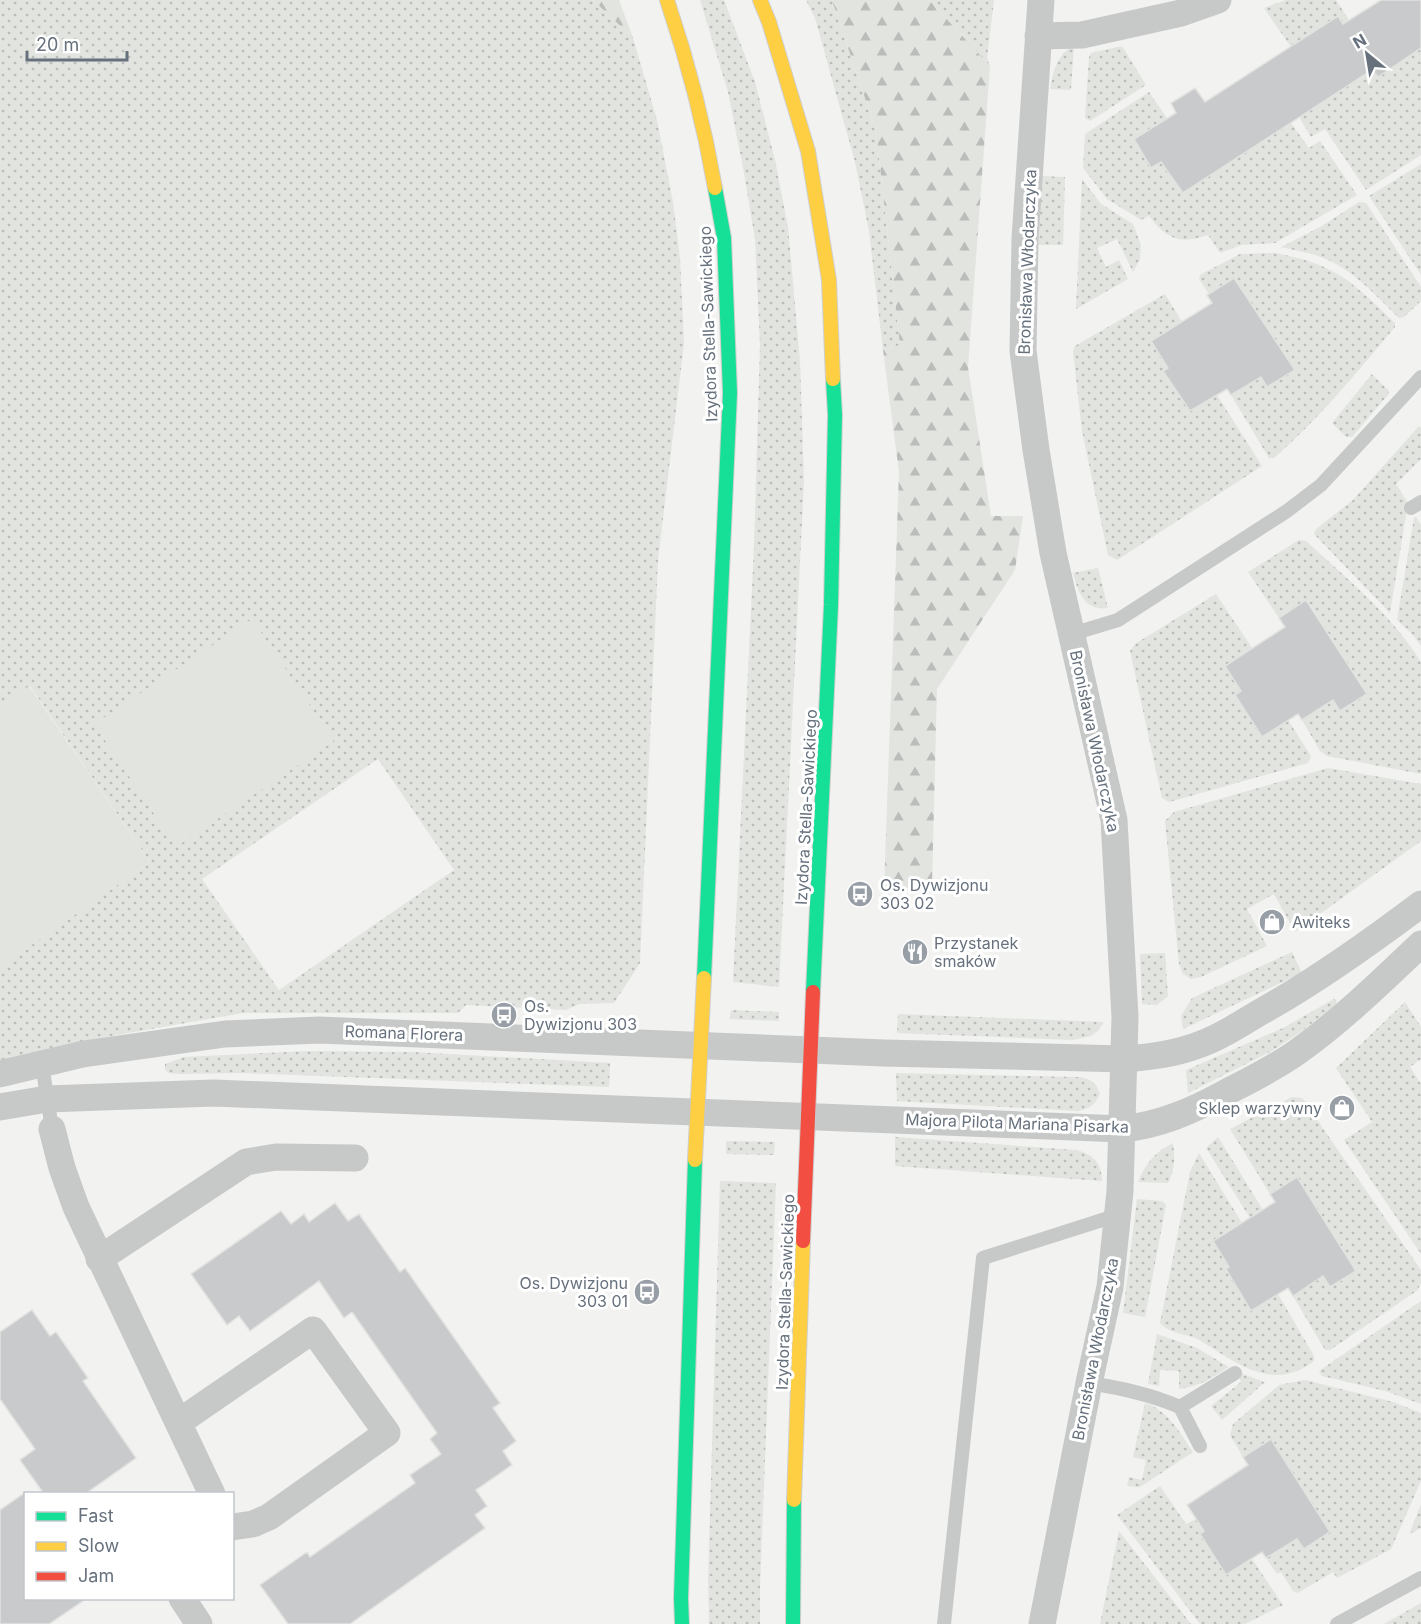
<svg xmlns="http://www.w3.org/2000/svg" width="1421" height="1624" viewBox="0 0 1421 1624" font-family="Inter,sans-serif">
<defs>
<pattern id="grass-dots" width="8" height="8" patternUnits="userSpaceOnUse" patternTransform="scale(1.5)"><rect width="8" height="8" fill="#e2e4e0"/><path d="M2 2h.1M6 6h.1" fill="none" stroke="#bbbdbb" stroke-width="1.8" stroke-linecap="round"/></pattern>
<pattern id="forest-firs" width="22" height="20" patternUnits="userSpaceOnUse" patternTransform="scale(1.5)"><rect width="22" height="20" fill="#e2e4e0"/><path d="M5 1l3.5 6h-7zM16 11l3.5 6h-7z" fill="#bbbdbb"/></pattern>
</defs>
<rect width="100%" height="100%" fill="#f2f2f1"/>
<path fill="url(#grass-dots)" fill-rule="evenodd" d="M0 0H593L633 38 657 120 673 202 680 258 684 343 658 560 640 963 614 1003 579 1004 566 1010 466 1005 458 1013H243L71 1043 0 1061V967L150 862 30 686 0 706ZM378 759 454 870 279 990 202 879Z
M700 0H724L755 82 775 160 788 227 800 361 804 481 779 987 733 982 754 547 760 345 755 239 743 167 728 92Z
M806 0H832L876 131 900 345 883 350 869 231 855 162 815 18Z
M929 0H994L987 58 990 66Z
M1286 0H1336L1349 20 1344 24 1338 16 1291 47 1264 8Z
M1074 45 1071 90 1050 89C1054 70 1056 56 1074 45Z
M1122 46 1146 85 1090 121 1085 118 1089 57 1091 53Z
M1421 48V155L1366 190 1325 129 1311 137 1299 117 1372 70Z
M1149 92 1167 118 1134 140 1151 168 1168 158 1166 168 1183 193 1291 123 1309 148 1320 141 1357 195 1275 243 1241 245 1220 253 1208 235C1179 245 1167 239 1149 216L1141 220 1107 199 1083 168 1085 134Z
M1421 164V275L1369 196Z
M1041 176 1065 177 1063 245H1038Z
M1082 179 1101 204 1133 224 1141 245 1140 259 1133 272 1117 239 1097 248 1106 267 1119 260 1128 279 1076 309Z
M1359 202 1366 203 1421 287V301L1404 317 1399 318C1374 294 1351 267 1318 256 1306 252 1293 250 1281 247L1320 227Z
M1275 253C1336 264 1351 281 1395 323V327C1356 373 1319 419 1274 458H1269L1231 395 1261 377 1267 387 1294 370 1234 278 1209 294 1199 279 1200 275 1240 254Z
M1165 294 1182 322 1151 341 1168 368 1163 371 1190 411 1217 395 1262 466 1117 560 1108 555 1082 431 1073 351 1075 346Z
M1372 374 1389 391 1388 395 1352 437H1346L1332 423Z
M1419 426 1421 428V459L1396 484 1408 503 1390 613 1314 534 1316 529 1353 500Z
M1416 517 1421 525V646L1413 635 1397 620 1414 518Z
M1299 540 1306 541C1347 579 1392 615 1421 662V774L1327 756 1320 751 1302 720 1333 700 1341 711 1367 693 1307 600 1279 618 1248 572Z
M1098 568 1108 608C1084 611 1078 592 1073 573Z
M1216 594 1252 648 1225 666 1241 691 1235 696 1262 737 1288 720 1311 756 1308 763 1169 802 1162 798 1130 651 1135 644Z
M1328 768 1421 784V841L1295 932 1274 894 1247 909 1267 946 1201 977 1191 979 1183 974 1179 964 1165 821 1174 812Z
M1292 952 1302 973 1183 1029 1181 1016 1192 998Z
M1165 953 1168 996 1157 1005 1142 1004 1140 954Z
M1334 999 1337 1001 1336 1005 1299 1033 1272 1051 1188 1093 1186 1070 1283 1028Z
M1405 1002 1421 1027V1059L1410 1067 1421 1084V1254L1344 1140 1372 1122 1336 1068Z
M731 1010 779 1012V1021L730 1019Z
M898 1014 1104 1022 1098 1031 1091 1036 1073 1040 897 1033Z
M307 1051 413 1052 610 1063 609 1087 240 1073 179 1074 169 1073 165 1070V1064L184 1057Z
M896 1073 1078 1077C1091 1079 1096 1082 1100 1094 1095 1105 1089 1109 1078 1111L897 1101Z
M1292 1097 1302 1098 1421 1270V1282L1418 1290 1330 1350H1325L1293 1296 1323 1276 1330 1287 1356 1270 1297 1177 1270 1194 1230 1129Z
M895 1137 1076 1150C1093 1154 1102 1163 1102 1181L895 1166Z
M1218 1137 1263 1210 1250 1218 1206 1148Z
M726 1141 775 1142 774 1155 726 1154Z
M1173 1143C1175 1156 1175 1171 1168 1183L1138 1182C1145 1164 1156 1151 1173 1143Z
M1199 1153 1242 1223 1229 1267 1226 1269 1251 1311 1278 1294 1314 1356V1361C1273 1393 1237 1363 1201 1341 1188 1333 1171 1335 1160 1323L1190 1172Z
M720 1181 776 1183 760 1586V1624H709L708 1580Z
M1137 1199 1162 1201 1166 1205 1145 1317 1123 1313Z
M1421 1301V1404L1385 1391 1322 1376 1319 1371Z
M1157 1334 1197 1348 1229 1367C1212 1378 1199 1387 1179 1389V1371L1160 1370 1159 1386 1148 1384Z
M1237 1372 1265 1382 1222 1420 1211 1406 1241 1382Z
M1305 1380 1393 1402 1421 1413V1481L1391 1549 1337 1578 1333 1572 1298 1593 1293 1591 1281 1572 1277 1574 1266 1558 1297 1539 1304 1549 1330 1532 1271 1439 1243 1457 1230 1435 1233 1424 1279 1385Z
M1145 1403C1168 1410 1180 1433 1193 1452L1140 1487 1127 1486 1129 1477 1142 1480 1146 1460 1133 1457Z
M1160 1486 1186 1524 1196 1519 1204 1531 1200 1534 1226 1575 1252 1559 1283 1605 1245 1624H1200L1117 1515Z
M1421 1504V1528L1410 1534V1532Z
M1119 1531 1191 1624H1100Z
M1421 1603V1624H1384Z"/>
<path fill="url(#forest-firs)" d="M593 0H619L633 38Z
M832 0H929L990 66 968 367 991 516H1023L1015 570 937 689 932 886 884 890 899 472 883 350 900 345 876 131Z"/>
<path fill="#e2e4e0" d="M252 619 334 741 176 847 94 724Z
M29 686 150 862 0 967V706Z"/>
<path fill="#c9cacb" stroke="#e2e2e0" stroke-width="1.5" d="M1381 0H1421V48L1378 77 1372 70 1183 193 1161 162 1151 168 1134 139 1176 113 1171 103 1195 88 1205 102 1338 16 1343 24Z
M1234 278 1295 370 1267 387 1261 377 1231 395 1227 389 1190 411 1163 371 1168 368 1151 341 1212 303 1207 295Z
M1306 600 1367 694 1340 711 1333 700 1302 720 1298 714 1262 737 1235 695 1241 691 1225 666 1285 627 1279 618Z
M1297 1177 1356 1271 1330 1287 1323 1276 1293 1296 1288 1288 1251 1311 1226 1269 1229 1267 1213 1241 1275 1202 1270 1194Z
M335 1203 348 1221 359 1214 400 1272 405 1268 500 1403 493 1408 516 1441 503 1451 512 1465 476 1490 487 1506 475 1515 485 1528 350 1624H288L260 1585 307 1552 310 1557 415 1483 410 1475 441 1454 430 1439 437 1433 352 1312 344 1318 319 1281 250 1331 239 1316 227 1325 191 1274 281 1211 291 1224 304 1214 309 1222Z
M32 1310 50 1336 56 1332 88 1378 83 1381 136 1458 85 1494H44L20 1460 35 1449 0 1399V1332Z
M1271 1439 1330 1532 1304 1549 1297 1539 1266 1558 1262 1552 1226 1575 1200 1534 1204 1531 1187 1505 1248 1465 1243 1457Z
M26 1492V1599H86L49 1624H0V1510Z"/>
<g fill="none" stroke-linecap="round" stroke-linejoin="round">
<defs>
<path id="fast" d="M704 978 730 393 724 238 715 188
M813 992 831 605 835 415 833 379
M682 1624 681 1598 695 1160
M793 1624 794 1500"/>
<path id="slow" d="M667 0C688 62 704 124 715 188
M760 0 769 22 808 151 829 280 833 379
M695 1160 704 978
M794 1500 803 1241"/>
<path id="jam" d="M803 1241 813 992"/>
</defs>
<use href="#fast" stroke="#cfcfcf" stroke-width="16"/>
<use href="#slow" stroke="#cfcfcf" stroke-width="16"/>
<use href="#jam" stroke="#cfcfcf" stroke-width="16"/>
<path stroke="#c7c8c8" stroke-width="14" d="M1411 508 1421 502
M1072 634 1118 620 1287 511 1321 485 1421 377
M42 1064 52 1129
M1089 1383C1121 1388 1150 1394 1180 1407L1235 1373
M1180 1407 1200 1446
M944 1624 983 1258 1118 1215
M1337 1624 1421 1578"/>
<path stroke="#c7c8c8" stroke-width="27" d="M1041 0 1025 239 1023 351 1036 450 1053 553 1114 820 1125 1017 1120 1191 1110 1287 1089 1383 1042 1624
M1038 36 1082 35 1181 13 1218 0
M0 1074 83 1054 225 1034 319 1030 884 1053 1124 1059C1150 1057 1176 1054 1201 1044 1221 1037 1239 1025 1257 1014 1315 982 1368 944 1421 904
M0 1107 47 1099 214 1093 1122 1129C1160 1125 1192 1111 1225 1093 1250 1080 1277 1067 1300 1050 1344 1018 1382 981 1421 944
M52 1129 62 1168 76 1207 212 1494
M99 1259 246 1162 276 1157 355 1158
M179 1422 313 1330 387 1433 269 1517 253 1524 232 1527
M182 1598 199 1624"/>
<use href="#fast" stroke="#16e098" stroke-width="14"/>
<use href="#slow" stroke="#ffcf43" stroke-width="14"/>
<use href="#jam" stroke="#f24e42" stroke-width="14"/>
</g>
<defs>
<symbol id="bus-disc" viewBox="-11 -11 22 22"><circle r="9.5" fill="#979ea6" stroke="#fff"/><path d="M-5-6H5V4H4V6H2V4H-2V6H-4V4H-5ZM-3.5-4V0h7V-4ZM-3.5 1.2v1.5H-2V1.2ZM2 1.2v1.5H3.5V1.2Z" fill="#fff"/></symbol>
<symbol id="shop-disc" viewBox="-11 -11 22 22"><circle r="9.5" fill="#979ea6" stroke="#fff"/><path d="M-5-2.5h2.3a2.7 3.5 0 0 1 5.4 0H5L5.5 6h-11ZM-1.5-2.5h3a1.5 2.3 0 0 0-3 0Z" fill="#fff"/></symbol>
<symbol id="restaurant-disc" viewBox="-11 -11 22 22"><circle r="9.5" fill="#979ea6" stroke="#fff"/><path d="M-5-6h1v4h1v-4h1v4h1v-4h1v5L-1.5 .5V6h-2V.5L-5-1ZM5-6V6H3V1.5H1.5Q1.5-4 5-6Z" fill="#fff"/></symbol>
</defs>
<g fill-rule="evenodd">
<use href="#bus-disc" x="845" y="879" width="30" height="30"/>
<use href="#shop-disc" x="1257" y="907" width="30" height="30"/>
<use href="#restaurant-disc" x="900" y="937" width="30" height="30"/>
<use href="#bus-disc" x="489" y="1000" width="30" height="30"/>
<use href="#shop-disc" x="1327" y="1093" width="30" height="30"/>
<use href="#bus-disc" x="632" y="1277" width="30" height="30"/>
</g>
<g text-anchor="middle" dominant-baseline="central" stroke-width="6" stroke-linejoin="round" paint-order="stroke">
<g font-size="16" fill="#66717d" stroke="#fff">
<text transform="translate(1027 262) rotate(-88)">Bronisława Włodarczyka</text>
<text transform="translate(708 324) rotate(-92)">Izydora Stella-Sawickiego</text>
<text transform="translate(1095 741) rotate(78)">Bronisława Włodarczyka</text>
<text transform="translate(806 807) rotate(-87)">Izydora Stella-Sawickiego</text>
<text transform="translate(404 1033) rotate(2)">Romana Florera</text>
<text transform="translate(1017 1123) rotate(2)">Majora Pilota Mariana Pisarka</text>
<text transform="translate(785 1292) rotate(-88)">Izydora Stella-Sawickiego</text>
<text transform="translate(1095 1349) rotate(-79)">Bronisława Włodarczyka</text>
</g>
<g font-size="16" fill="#66717d" stroke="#fff" text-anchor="start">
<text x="880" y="885">Os. Dywizjonu<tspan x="880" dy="18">303 02</tspan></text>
<text x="1292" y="922">Awiteks</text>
<text x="934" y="943">Przystanek<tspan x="934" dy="18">smaków</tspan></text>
<text x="524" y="1006">Os.<tspan x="524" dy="18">Dywizjonu 303</tspan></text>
<text x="1322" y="1108" text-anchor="end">Sklep warzywny</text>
<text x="628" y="1283" text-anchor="end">Os. Dywizjonu<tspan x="628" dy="18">303 01</tspan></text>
</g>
</g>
<rect x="24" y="1492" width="210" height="108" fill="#ffffff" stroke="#c2c6cb" stroke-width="1.5"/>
<rect x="36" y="1512" width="30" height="9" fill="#16e098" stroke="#c2c6cb" stroke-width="1.5"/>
<text x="78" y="1522" font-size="18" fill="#66717d">Fast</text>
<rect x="36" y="1542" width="30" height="9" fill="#ffcf43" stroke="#c2c6cb" stroke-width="1.5"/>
<text x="78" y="1552" font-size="18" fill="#66717d">Slow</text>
<rect x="36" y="1572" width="30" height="9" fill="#f24e42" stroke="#c2c6cb" stroke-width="1.5"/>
<text x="78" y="1582" font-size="18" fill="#66717d">Jam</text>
<g transform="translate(1367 54) rotate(330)" stroke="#ffffff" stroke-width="4.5" paint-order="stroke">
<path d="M0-4.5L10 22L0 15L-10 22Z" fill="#66717d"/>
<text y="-9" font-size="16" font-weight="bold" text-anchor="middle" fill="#66717d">N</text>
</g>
<path d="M27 51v9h100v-9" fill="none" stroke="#66717d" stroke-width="3"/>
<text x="36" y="51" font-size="18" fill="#66717d" stroke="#ffffff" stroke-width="4.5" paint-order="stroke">20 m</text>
</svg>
